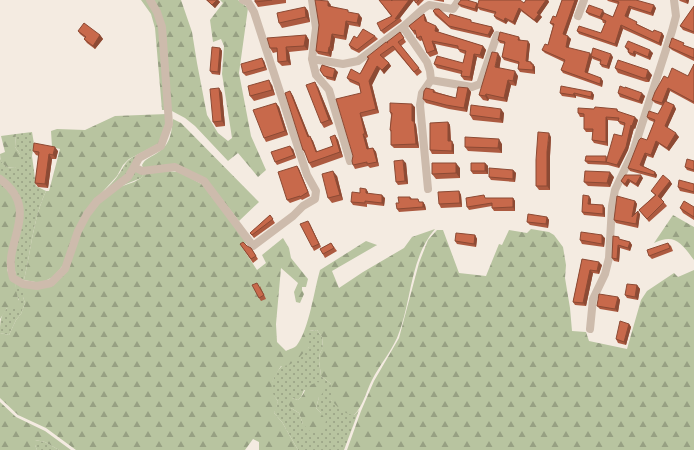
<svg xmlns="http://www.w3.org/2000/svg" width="694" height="450" viewBox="0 0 694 450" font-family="Quicksand,sans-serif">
<defs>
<pattern id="grass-dots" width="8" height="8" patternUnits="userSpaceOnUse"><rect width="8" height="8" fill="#b8c4a0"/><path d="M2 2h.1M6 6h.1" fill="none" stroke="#97a083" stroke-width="1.8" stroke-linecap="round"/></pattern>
<pattern id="forest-firs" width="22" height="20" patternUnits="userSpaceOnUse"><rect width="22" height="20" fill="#b8c4a0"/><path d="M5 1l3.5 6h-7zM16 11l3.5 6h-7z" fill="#97a083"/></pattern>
</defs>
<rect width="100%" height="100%" fill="#f4ebe1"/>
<path fill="url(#grass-dots)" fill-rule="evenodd" d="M32 132 34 144 32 156 36 186 46 191C33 219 31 251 24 280L16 277 0 177V158C3 166 7 168 15 168L20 154 15 147 16 134Z
M137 155 132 164 144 174 141 178 109 191 106 189C110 185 114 181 117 177 125 166 124 161 137 155Z
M16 283 23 286V297L25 303 21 314 16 320 9 335 0 333C0 313 3 310 19 300L15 290Z
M317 330 322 337 323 348 320 353 319 361 321 376 331 384V400L354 415 359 410 344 450H298L282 422 274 413 278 401 273 395 270 388C277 364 289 360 309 347V331ZM304 390 319 397 316 408 321 413 303 424 299 413 291 408 292 398 298 400 301 397Z
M35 440 45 442 59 450H37L35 445Z"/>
<path fill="url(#forest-firs)" d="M141 0H147L156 13 160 30 165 110H162L155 28 151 14Z
M154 0H181L192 32 197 63 207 115 218 133 228 141 232 138 222 74 224 46 221 39 213 42 210 20 223 3 220 0H238L248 8 239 73 251 136 266 170 258 177 238 153 228 161 195 126 185 118 170 110 165 31Z
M167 114V127L160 143 129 159 123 165 117 176 97 198 64 264 53 277 41 283 24 280C31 251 33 219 46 191H49L60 149 52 147 51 131 57 129 85 130 115 116Z
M173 119 181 123 259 202 239 221 207 180 184 168H143L142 165C145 159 149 158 154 155 170 146 171 136 173 119Z
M16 134 15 147 20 154 21 161 15 168C5 168 0 164 0 154L5 152 1 136Z
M168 171 178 172 187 176 205 186 247 242 242 247 257 270 266 263 262 255 283 238 289 248 291 258 308 279 306 287H302V290L304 294 300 303 296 302 294 292 298 283 281 268 276 324 277 342 286 351C289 349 295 348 297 345 309 329 314 291 320 270L366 241 377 245 332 271 339 288 363 272 404 248 412 237 435 229C409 259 412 303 397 338 390 353 379 366 372 380 366 392 363 406 354 415 343 414 338 407 331 400V384L321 376 319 361 320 353 323 347 322 337 317 330 309 331V347C301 355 293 367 281 366 273 380 266 387 278 401L276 409 274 413 282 422 298 450H259V442L253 439 245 450H76L46 428 18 415 0 398V333L9 335 16 320 21 314 25 303 23 297V286L56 282 89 214 111 190 134 182 141 178 144 174Z
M0 182 5 185 19 210 7 270 12 280 16 283C15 293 19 297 20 307L14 309 7 308 0 319Z
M673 215 694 227V260C681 243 675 233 654 243Z
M531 229 549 232 554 235 563 247 566 265 565 278 570 308 572 331 586 332 589 341 627 349 641 300 647 291 674 273 678 277 694 270V450H347L361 411 374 381 399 338 419 263 428 240 437 230H443L459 273 486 276 499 244 502 245 509 230 527 233Z
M318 382 324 385 323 393 319 397 316 408 321 413 326 421 323 430 312 433 303 424 299 413 291 408 287 402 292 398 298 400C308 392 301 387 318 382Z
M0 402 16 417 45 431 71 450H59L45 442 35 440V445L37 450H0Z"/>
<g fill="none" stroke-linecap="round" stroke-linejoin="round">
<path stroke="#cdbbac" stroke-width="8" d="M150 0 157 12 162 27 169 124 161 146 139 158 134 167 142 171 175 167 204 181 253 246 293 216 303 206 315 199 316 191 307 175 254 12 248 2 243 0
M312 0 316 28 312 59 343 64 358 61 403 27 423 9 429 5 453 9 459 0
M578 16 584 0
M403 27 427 62 430 71 431 80 422 93 420 105 428 189
M312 59 316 75 329 90 350 161
M431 80 472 87 480 84 497 35
M0 179C43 211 1 242 13 278L23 284 37 286 51 283 65 269 78 231 87 214 97 201 128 177 134 167
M590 329 593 299 605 274 609 258 612 206 615 190 633 152 672 31 676 16 674 0"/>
</g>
<path fill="#ac5a40" d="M206 0H218L220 2 215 8Z
M255 0H286V3L258 7 255 2Z
M379 0 392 1V0H414L400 18 402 21 384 34 381 31 391 16Z
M414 0H424L418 6Z
M433 0H444V2Z
M526 0H548L549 2 540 15 542 17 537 23 521 11 515 25 508 21 506 24 496 19 494 16 495 14 480 10 478 8 477 12 461 7 458 4 477 3 478 4 524 3Z
M562 0H578L566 35 571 39 568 48 591 55 613 57 609 69 602 67 600 64 601 62 593 59 592 58 588 73 603 81 602 87 563 73 561 70 564 62 545 53 542 50 548 45 553 26 550 23 556 17Z
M607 0H636L656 8 653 16 631 9 628 18 639 25 653 32 662 33 664 36 661 46 623 29 617 47 579 34 577 31 601 33 605 23H603L602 20 589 15 586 12 605 14 613 17 618 4 608 1Z
M679 0H689L688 4 680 1Z
M331 5V6L350 13 362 18 360 27 349 25 346 40 335 38 333 51H332L331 57 318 54 316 51Z
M694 6V34L683 30 680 26Z
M305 7 308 11 310 22 282 28 279 23Z
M433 11 449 18 492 27 494 31 490 38 451 29 435 15Z
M424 14 426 18 427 22 439 30 438 32 483 46 486 50 483 59 477 57 472 81 464 80 461 76V74L437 68 434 64 463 63 465 54 460 52 458 49 435 44 438 54 430 57 427 53 423 40 420 41 417 38 416 34 415 35 409 26Z
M78 31 100 35 103 39 95 49 87 43 84 39 85 38 80 34Z
M400 32 406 42 401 46 422 72 417 76 395 50 384 58 389 63 391 66 384 74 380 69 372 85 379 113 362 117 368 137 366 138 369 149 373 148 376 152 379 166 370 168 368 166 355 169 353 165V156L361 93 359 86 350 82 347 78 360 74 368 58 367 57 388 43Z
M306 35 309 40 308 50 289 52 291 65 282 66 278 62 277 52 273 53 270 48Z
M375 36 378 39 359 53 351 49 349 45 357 38Z
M519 37 521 41 530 44 528 62H531L535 67V74L520 72 518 69V64L504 60 502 57 505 44 500 43 498 40Z
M686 46 694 49V61L672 50 669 47Z
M625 47 653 53 650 60 636 54 635 57 630 55 628 52V51Z
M220 48 222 51 220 75 212 74 210 71Z
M501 58 499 68 518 76 516 86 511 85 507 102 489 99 488 101 483 100 479 95Z
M264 61 267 70 246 76 243 73Z
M694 64V104L670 91 666 102 674 105 676 109 667 128 679 137 669 151 659 144 653 158 647 156 643 166 655 172 657 175 656 178 630 171 628 168 647 140 654 122 649 120 647 117 658 114 663 106 655 103 652 100 668 78 688 76Z
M615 68 652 75 649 82H646L618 73Z
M320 70 338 72 335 81 327 79Z
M272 85 275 95 254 101 250 96Z
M318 87 333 124 324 128 321 123Z
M219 88 222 93 225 126 216 127 213 122Z
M468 88 471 92 467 112 449 109 426 103 423 99 434 90 436 92 456 98Z
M625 88 645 96 642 104 620 97 618 93Z
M290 91 293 96 309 136 313 141 317 152 333 146 335 135 338 140 343 157 312 168 309 163 306 154 303 150Z
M592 92 594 95 593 100 576 96V98L562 96 560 93Z
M276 103 279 107 288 135 266 142 264 138Z
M415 107V123L416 125 419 148H394L391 145V132L390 130 391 115 390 112Z
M594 109H617L619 112 638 120 635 129 634 128 628 150 619 168 608 165 588 164 585 161 606 156 607 158 622 136 625 126 620 124 618 121 608 120V146L594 143 592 140 593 132H586L584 129V117H580L578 113Z
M504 113 503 123 473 120 470 115Z
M448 122 450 125 451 141 454 145V154H432L430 150Z
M551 137 550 156V190H539L536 186Z
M502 144V153L468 151 465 147Z
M293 149 296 158 277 165 275 162Z
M33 151H58L56 159H52L48 188 38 187 35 183 39 156 36 155Z
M694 161V172L687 170 685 167Z
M406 163 408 184 398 185 396 182Z
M485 163 488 166V174H473L471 171Z
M297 166 299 169 310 196 302 200 301 199 290 203 287 200Z
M460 168V178L436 179 432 174Z
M513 170 516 173 515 182 491 180 489 177Z
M625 175 643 178 638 187 630 182 627 187 624 185 621 181Z
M337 176 343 200 332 203 328 198Z
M614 177 610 187 588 186 584 182Z
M670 181 672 184 661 199 667 206 649 222 639 210 655 195 651 191Z
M694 184V194L680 191 678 187Z
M366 189 368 192V194L385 198 384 206 367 204V207L353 205 351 202 360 193Z
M459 191 461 195 462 207 441 208 439 204Z
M410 197 412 199 420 202H423L425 205 426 210 399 212 397 209 399 203Z
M486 198H513L515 201V211H494L492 208V206L469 210 467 207Z
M591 199V204L605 208V217L584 215 582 212Z
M635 201 637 204 635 213 640 214 638 228 616 223 614 220Z
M694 207V220L683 213 680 208Z
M270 215 275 223 254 238 250 233Z
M547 217 549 220 548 228 530 225 527 222Z
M308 221 321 247 314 251 312 247Z
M475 235 477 239 476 247 457 244 455 241Z
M605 238 604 247 582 244 580 240Z
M621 240 630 242 632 245 630 251 620 248 619 262 614 261 612 258Z
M331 243 337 251 325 258 320 249Z
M668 243 671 246 673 251 652 259 649 256Z
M240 244 251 248 258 259 253 263Z
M582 259 602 265 599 274 593 273 586 306 575 305 573 302Z
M637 285 640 289 638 300 627 298 625 295Z
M260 286 266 299 261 301 259 298Z
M618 297 620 300 618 312 600 309 597 306Z
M629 324 631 327 626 345 618 343 616 339Z"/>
<path fill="#8c4a34" d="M217 0H218L220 2 215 8 212 5Z
M409 0H414L400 18H399L395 19Z
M546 0H548L549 2 540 15 542 17 537 23 534 20 537 13Z
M575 0H578L565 37 563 34Z
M686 0H689L688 4 686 1Z
M328 1 331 5 330 9 328 6Z
M477 3 479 6 477 7 478 8 477 12 475 9Z
M654 5 656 8 653 16 651 13Z
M629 6 631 9 627 20 625 16Z
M305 7 308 11 310 22 306 17Z
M519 8 521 11 515 25 513 22Z
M603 10 605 14 601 19 602 21 600 17Z
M359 14 362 18 360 27 357 23Z
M424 14 426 18 428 25 425 21Z
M505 18 508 21 506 24 504 21Z
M346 21 349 25 346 40 344 36Z
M621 25 623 29 617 47 615 44Z
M436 26 439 30 437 35 435 31Z
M492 27 494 31 490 38 488 35Z
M662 33 664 36 661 46 659 43Z
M332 34 335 38 333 51 330 47Z
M100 35 103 39 95 49 93 46Z
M306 35 309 40 308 50 304 46Z
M568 36 571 39 568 50 566 47Z
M432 41 435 44 438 54 435 50Z
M528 41 530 44 528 64 526 61Z
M483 46 486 50 483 59 480 55Z
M286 47 289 52 291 65 287 61Z
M329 47 332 51 331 57 328 53Z
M220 48 222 51 220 75 218 72Z
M650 50 653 53 650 60 648 57Z
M634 51 636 54 635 57 633 54Z
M498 53 501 58 499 72 495 67Z
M590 53 592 56H591L592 58 587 75 585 72Z
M474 54 477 57 472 81 470 77Z
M611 54 613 57 609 69 607 66Z
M262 58 264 61 267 70 265 67Z
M389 63 391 66 384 74 382 70Z
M533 64 535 67V74L533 70Z
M377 66 380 69 372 85 379 113 376 109 369 81Z
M335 69 338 72 335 81 333 78Z
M648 70 652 75 649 82 646 78Z
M515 71 518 76 516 86 513 81Z
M601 78 603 81 602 87 600 84Z
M269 80 272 85 275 95 272 90Z
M508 80 511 85 507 102 504 98Z
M315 82 318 87 333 124 329 120Z
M219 88 222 93 225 126 222 121Z
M468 88 471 92 467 112 464 108Z
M668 88 670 91 665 106 662 103Z
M290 91 293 96 311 141 308 137Z
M592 92 594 95 593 100 591 97Z
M574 93 576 96V98L573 95Z
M642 93 645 96 642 104 639 101Z
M486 94 489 99 488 101 485 96Z
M276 103 279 107 288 135 285 131Z
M412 104 415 107V123L416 125 419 148 416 144 412 121Z
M674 105 676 109 667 129 665 126Z
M501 109 504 113 503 123 500 119Z
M360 113 362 117 368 137 365 134Z
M606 117 608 120V146L606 142Z
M635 117 638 120 635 129 632 126Z
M448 122 450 125 451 145 448 141Z
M631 125 634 128 628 150 619 168 617 165Z
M549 133 551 137 550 156V190L547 186V152Z
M676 133 679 137 669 151 667 148Z
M363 134 366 138 370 153 367 149Z
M335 135 338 140 343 157 340 152Z
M310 136 313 141 319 157 316 152Z
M499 139 502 144V153L498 148Z
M452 141 454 145V154L452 151Z
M656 141 659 144 653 158 651 155Z
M290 146 293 149 296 158 294 155Z
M55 147 58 151 56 159 53 155Z
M373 148 376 152 379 166 377 162Z
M645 153 647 156 643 168 640 165Z
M49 154 52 159 48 188 45 184Z
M403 160 406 163 408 184 405 181Z
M456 163 460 168V178L456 173Z
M485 163 488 166V174L485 171Z
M297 166 299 169 310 196 308 192Z
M513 170 516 173 515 182 513 179Z
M333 171 337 176 343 200 340 195Z
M610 172 614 177 610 187 607 183Z
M655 172 657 175 656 178 654 175Z
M641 175 643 178 638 187 636 184Z
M628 179 630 182 627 187 625 184Z
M670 181 672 184 661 199 658 196Z
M366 189 368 192V197L366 193Z
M459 191 461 195 462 207 460 203Z
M382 195 385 198 384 206 382 203Z
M589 196 591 199 590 207 588 204Z
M513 198 515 201V211L513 207Z
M635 201 637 204 634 220 632 217Z
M423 202 425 205 426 210 423 207Z
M603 205 605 208V217L603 214Z
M638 211 640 214 638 228 636 224Z
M547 217 549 220 548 228 546 224Z
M308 221 310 224 321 247 319 244Z
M475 235 477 239 476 247 474 244Z
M602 235 605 238 604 247 602 244Z
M630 242 632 245 630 251 628 248Z
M618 245 620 248 619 262 617 259Z
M599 262 602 265 599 274 597 271Z
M590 270 593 273 586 306 583 303Z
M637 285 640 289 638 300 635 297Z
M618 297 620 300 618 312 615 309Z
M629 324 631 327 626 345 624 342Z"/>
<path fill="#c8694b" stroke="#8c4a34" d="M207 0H217L212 5Z
M255 0H272L255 2Z
M315 0 328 1V6L348 10V12L359 14 357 23 346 21 344 36 332 34 330 47H329L328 53 316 51 319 25Z
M379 0H391L392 1V0H409L395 19 399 18 381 31 377 23 392 16Z
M414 0H419L416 3Z
M461 0H467L477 3 475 9 458 4Z
M479 0H520L524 3 526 0H546L537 13 539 14 534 20 519 8 513 22 505 18 504 21 494 16 496 12 477 7Z
M562 0H575L563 34 568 36 566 47 590 53 585 72 601 78 600 84 561 70 565 60 542 50 545 44 548 45 554 24 550 23 553 16 556 17Z
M612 0H636L654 5 651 13 629 6 625 16 637 22 636 24 653 32 654 30 662 33 659 43 621 25 615 44 577 31 579 26 601 33 606 21 601 19 604 13 613 17 619 2Z
M589 5 603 10 600 17 586 12Z
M694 6V32L680 26Z
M305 7 306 17 279 23 277 13Z
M435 9H439L449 18 450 14 471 20V22L492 27 488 35 449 26 433 11Z
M424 14 425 21 436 26 435 31 483 46 480 55 474 54 470 77 461 76 462 71 434 64 437 56 463 63 466 51 458 49V46L432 41 435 50 427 53 421 36 417 38 415 30 413 31 409 26Z
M84 23 100 35 93 46 84 39 86 37 78 31Z
M363 29 375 36 357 50 349 45 354 36 357 38Z
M400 32 404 38 398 42 419 68 414 72 393 46 380 55 389 63 382 70 377 66 369 81 376 109 360 113 365 134H363L367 149 373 148 377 162 367 164V162L353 165 352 161 353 156 336 99 361 93 359 83 347 78 351 69 360 74 369 58 367 57 386 42 388 43 387 42Z
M500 32 519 37 518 40 528 41 526 61 531 62V64H533V70L518 69 519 62 502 57 505 42 498 40Z
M306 35 304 46 286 47 287 61 278 62 277 48H270L267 38Z
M672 38 684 43 683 45 694 49V58L669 47Z
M628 41 650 50 648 57 634 51 633 54 628 52 629 49 625 47Z
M212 47 220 48 218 72 210 71Z
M593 48 611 54 607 66 600 64 601 60 591 56Z
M492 52 498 53 495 67 515 71 513 81 508 80 504 98 486 94 485 96 479 95Z
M262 58 265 67 243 73 241 64Z
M618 60 648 70 646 78H643L615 68Z
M694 64V102L668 88 662 103 652 100 655 92 664 76 668 78 672 68 688 76Z
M322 65 335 69 333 78 324 76 320 70Z
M269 80 272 90 250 96 248 86Z
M315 82 329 120 321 123 306 85Z
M561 86 592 92 591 97 574 93 573 95 560 93Z
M620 86 625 88V87L642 93 639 101 618 93Z
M458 87 468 88 464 108 446 105 423 99 424 91 426 88 434 90 433 92 456 98Z
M219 88 222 121 213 122 210 89Z
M290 91 308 137 310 136 316 152 333 146 330 137 335 135 340 152 309 163 304 150H303L285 93Z
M665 101 674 105 665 126 676 133 667 148 656 141 651 155 645 153 640 165 655 172 654 175 628 168 639 140 641 138 647 140 655 120 647 117 649 111 658 114Z
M276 103 285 131 264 138 253 110Z
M390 103 412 104V121H414L416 144 391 145V130H390L392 113 390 112Z
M471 105 501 109 500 119 470 115Z
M595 107 617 109V111L635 117 632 126 631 125 626 147 617 165 606 162 614 134 622 136 625 123 618 121 619 118 606 117V142L592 140 593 129H584V114L578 113V108L594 109Z
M448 122V141H452V151L430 150V123Z
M538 132 549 133 547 152V186H536V160Z
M465 137 499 139 498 148 465 147Z
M34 143 55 147 53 155 49 154 45 184 35 183 39 152 33 151Z
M290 146 294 155 275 162 271 152Z
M586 156H606V162L585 161Z
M687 159 694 161V170L685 167Z
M403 160 405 181 396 182 394 161Z
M432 163H456V173L432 174Z
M471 163H485V171H471Z
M297 166 308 192 300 197V196L287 200 278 172Z
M489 168 513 170V179L489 177Z
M333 171 340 195 328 198 322 174Z
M585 171 610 172 607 183 584 182Z
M625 175H641L636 184 628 179 625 184 621 181Z
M663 175 670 181 658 196 664 202 647 219 639 210 656 195 651 191Z
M679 180 694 184V192L678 187Z
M360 188 366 189V193L382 195V203L365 201V203L351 202 352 192 360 193Z
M459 191 460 203 439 204 438 192Z
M484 195 485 198H513V207L492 208V203L467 207 466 198Z
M583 195 589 196 588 204 603 205V214L582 212Z
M617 196 635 201 632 217 638 211 636 224 614 220Z
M398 197H410V199H418L419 202H423V207L397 209 396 203H399Z
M684 201 694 207V217L680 208Z
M528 214 547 217 546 224 527 222Z
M270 215 273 219 252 235 250 233Z
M308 221 319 244 312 247 300 224Z
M581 232 602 235V244L580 240Z
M456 233 475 235 474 244 455 241Z
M613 236 619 237V239L630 242 628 248 618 245 617 259 612 258Z
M243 242 247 246 251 248 256 256 251 259 240 244Z
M331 243 334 248 323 254 320 249Z
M668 243 670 248 649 256 647 250Z
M582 259 599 262 597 271 590 270 583 303 573 302Z
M257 283 264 295 259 298 252 285Z
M627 284 637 285 635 297 625 295Z
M599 294 618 297 615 309 597 306Z
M620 321 629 324 624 342 616 339Z"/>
</svg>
